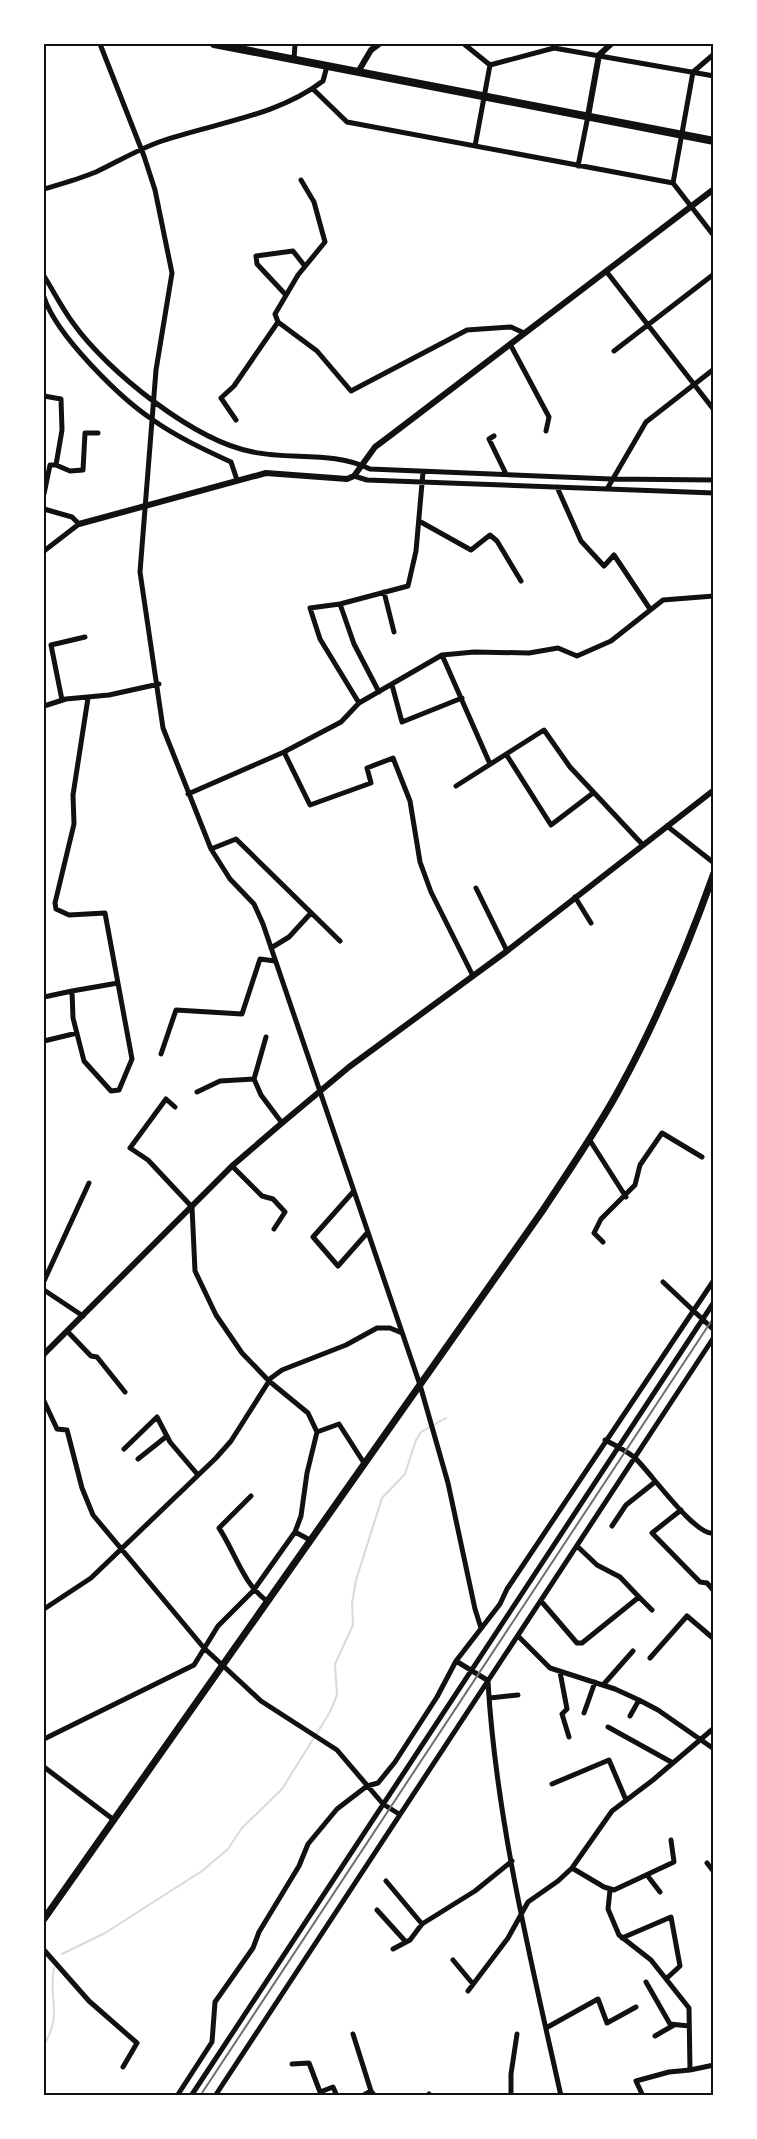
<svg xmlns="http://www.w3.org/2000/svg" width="757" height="2139" viewBox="0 0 757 2139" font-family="Arial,sans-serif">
<rect width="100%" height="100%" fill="#fff"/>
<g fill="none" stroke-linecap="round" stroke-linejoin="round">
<path stroke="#d9d9d9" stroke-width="2" d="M62 1954 105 1933 202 1871 228 1849 242 1828 282 1789 330 1712 337 1695 335 1664 353 1625 352 1603 356 1580 382 1498 405 1474 416 1440 421 1432 446 1418
M44 2045C63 2013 48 2000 54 1968"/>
<path stroke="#111" stroke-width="5" d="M100 44 144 156 155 190 172 273 156 370 140 572 163 728 211 849 230 879 254 904 263 924 420 1385 448 1483 475 1609 481 1628
M464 44 490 65
M294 59 295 44
M490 65 554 48 714 76
M313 89 347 122 673 183 714 236
M475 146 490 65
M578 166 588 116
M301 180 314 202 325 242 298 275 275 314 278 322 317 351 351 391 467 330 511 327 524 333
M673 183 693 72 714 54
M44 189C61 184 79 179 96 172 117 162 137 150 159 142 213 123 276 117 323 81L327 66
M606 271 714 410
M44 276C54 292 62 308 73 323 107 371 194 441 253 452 291 460 334 451 370 469L611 479 714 480
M285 294 257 264 256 256 293 251 304 265
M44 297C56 335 120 398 153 420 177 437 205 450 231 462L237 480
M510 344 549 417 546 431
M614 351 714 274
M44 396 61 399 62 430 56 465H50L44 494
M236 420 221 398 234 386 278 322
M494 436 489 439 506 474
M56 465 70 471 83 470 85 433H98
M354 476 367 480 714 493
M557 487 581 541 604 566 614 555 650 609
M607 489 646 422 714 369
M44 509 72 517 79 524 44 551
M419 521 471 550 490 535 497 541 521 581
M384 592 394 632
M340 604 354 644 379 692
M442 655 490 764
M392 685 402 722 462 698
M88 698 73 795 74 824 55 903 56 909 69 915 105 913 132 1059 119 1090 111 1091 84 1061 73 1018 72 991 118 983
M62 700 51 645 85 637
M359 703 320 639 310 608 340 604 408 586 416 551 423 472
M44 706 66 699 109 695 159 684
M284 752 310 805 371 783 367 768 393 758 410 801 420 862 431 892 473 976
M506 754 551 825 593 793
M456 786 544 730 570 767 642 844
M188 794 284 752 341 722 359 703 442 655 474 652 529 653 558 648 577 656 611 641 663 600 714 596
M667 826 714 863
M211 849 236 839 340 941
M476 888 507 951
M575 897 591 923
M271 948 289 937 311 913
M44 997 72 991
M266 1037 254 1079 261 1095 282 1123
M44 1041 77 1033
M161 1054 176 1010 242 1014 260 959 275 961
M197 1092 220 1081 254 1079
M589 1139 626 1197
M232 1166 262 1196 273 1199 285 1212 274 1229
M353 1192 313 1237 338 1266 368 1232
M603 1242 594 1233 601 1219 635 1185 640 1165 662 1133 702 1157
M44 1281 89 1183
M663 1282 714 1330
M44 1290 83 1316
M67 1331 91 1356 97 1357 125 1392
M44 1401 57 1429 67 1430 82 1488 93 1515 204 1648 261 1701 337 1750 383 1804 399 1814
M317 1432 339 1424 364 1463
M605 1440C615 1445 625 1450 634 1457 648 1469 696 1538 714 1533
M124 1449 157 1417 170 1442 198 1475
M138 1459 167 1436
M251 1496 219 1528C235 1552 243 1584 267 1601
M681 1510 652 1533 700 1582 707 1583 714 1591
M612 1526 626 1505 655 1482
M295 1532 310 1540
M639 1597 652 1610
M541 1601 577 1643H582L639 1597 620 1577 597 1565 577 1546
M44 1609 91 1578 216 1458 231 1441 271 1378 282 1370 346 1345 377 1328H390L402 1333
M518 1636 550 1668 615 1689 639 1700 658 1710 714 1749
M650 1658 687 1616 714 1639
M456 1661 487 1680
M560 1672 567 1709 562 1714 569 1737
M488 1682C496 1819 531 1961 561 2096
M603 1685 633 1651
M490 1698 518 1695
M584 1713 595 1682
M630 1716 639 1700
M608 1727 673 1763
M44 1739 194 1665 218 1626 253 1591 295 1532 301 1516 307 1473 317 1432 308 1413 269 1381 242 1353 216 1315 195 1271 192 1207 148 1160 130 1148 166 1099 175 1107
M44 1767 114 1820
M552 1784 609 1760 626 1800
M707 1863 714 1872
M572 1868 604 1887 614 1890 674 1862 671 1840
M647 1875 660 1892
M386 1881 422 1924
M610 1890 608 1909 619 1935 651 1960 689 2008 690 2070 669 2072 636 2081 643 2096
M377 1910 406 1942
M622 1938 671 1917 680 1966 666 1979
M393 1949 410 1940 422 1924 475 1891 512 1861
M44 1950 89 2001 137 2043 123 2067
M453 1960 473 1984
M646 1982 670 2024 689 2026
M468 1991 508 1938 528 1902 558 1881 572 1868 612 1811 653 1780 714 1728
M546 2028 598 1999 607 2023 636 2007
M353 2034 371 2091 375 2096
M655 2036 674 2025
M292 2064 309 2063 320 2092 333 2087 337 2096
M690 2070 714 2065
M429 2094 431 2096
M177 2096 212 2042 215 2002 253 1948 259 1932 299 1866 308 1844 337 1809 367 1786 378 1783 395 1762 437 1697 456 1661 500 1604 507 1589 714 1280
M191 2096 714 1302
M215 2096 714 1337
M362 2096 371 2091
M511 2096V2074L517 2034"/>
<path stroke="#111" stroke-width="6" d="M358 72 371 50 379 44
M588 116 599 55 611 44
M79 524 266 473 347 479 354 476 375 447 391 435 714 189
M44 1354 232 1166 282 1123 349 1067 507 951 714 790"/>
<path stroke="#111" stroke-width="7" d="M44 1919 543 1210C570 1169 598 1129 621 1086 658 1018 688 946 714 873"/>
<path stroke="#111" stroke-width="8" d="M214 44 714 141"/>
<path stroke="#707070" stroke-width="2" d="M200 2096 714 1317"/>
</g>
<rect width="757" height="2139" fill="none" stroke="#ffffff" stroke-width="90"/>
<rect x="45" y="45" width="667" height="2049" fill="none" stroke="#111" stroke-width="2"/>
</svg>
